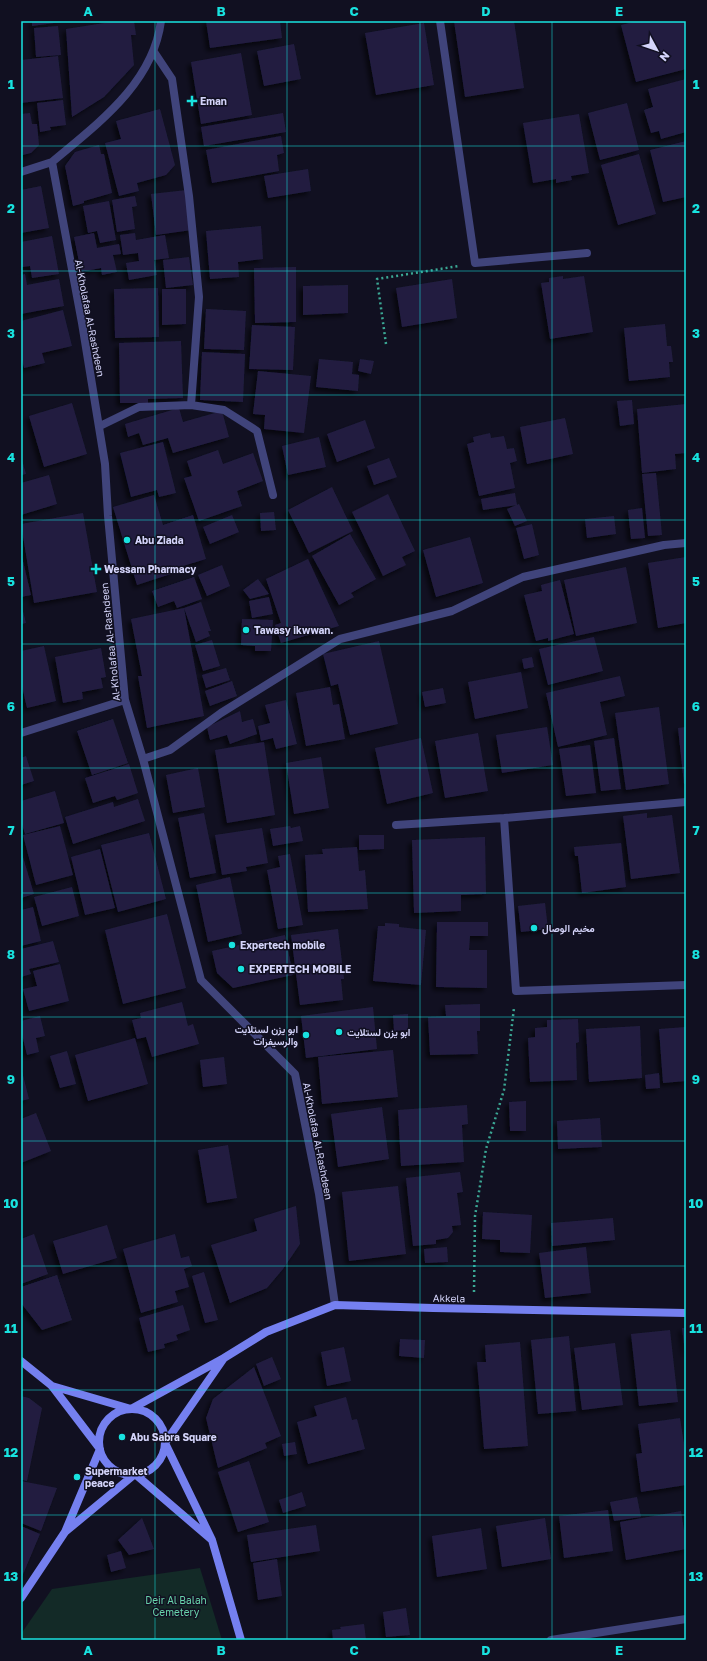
<svg xmlns="http://www.w3.org/2000/svg" width="707" height="1661" viewBox="0 0 707 1661" font-family="'Golos Text',Vazirmatn,sans-serif">
<defs>
<filter id="shadow"><feDropShadow dx="-3.5" dy="3.5" stdDeviation="2" flood-color="#0009"/></filter>
</defs>
<rect width="100%" height="100%" fill="#111021"/>
<path fill="#132a27" d="M200 1568 222 1640H21V1634L52 1589Z"/>
<path fill="#211e40" filter="url(#shadow)" d="M32 21H62V22L32 26Z
M117 21H134L136 35H131L134 65 104 97 72 117 66 29Z
M206 21H280L282 38 210 48Z
M454 21H514L524 88 465 97Z
M637 21H686V69L636 82 621 25Z
M424 23 434 85 376 95 365 33Z
M58 26 61 55 36 57 34 28Z
M294 44 301 79 264 86 257 51Z
M241 53 252 115 201 124 191 62Z
M58 56 63 98 21 103V60Z
M686 79V132L661 139 659 131 651 133 644 110 653 107 648 89Z
M63 100 66 125 50 127 51 130 40 132 37 103Z
M627 103 639 150 600 160 588 113Z
M160 109 175 165 166 175 137 183 139 191 119 196 105 143 121 139 116 121Z
M30 113 32 124H37L39 145 31 153 23 155 21 114Z
M283 113 286 132 204 146 201 127Z
M579 114 589 173 571 176 572 180 556 183V179L533 183 523 123Z
M281 136 284 153 277 155 279 171 212 183 206 150Z
M686 141V197L663 202 650 150Z
M99 145 101 154H104L112 193 84 201V203L73 206 65 166 75 152Z
M639 154 656 214 618 225 601 165Z
M308 169 311 191 268 198 264 176Z
M41 186 49 228 21 233V190Z
M187 190 192 230 156 235 151 194Z
M135 196 137 206 132 207 135 229 117 232 112 200Z
M109 201 116 240 100 243 97 231 88 233 83 206Z
M261 226 263 259 238 262 239 277 210 279 206 231Z
M94 233 97 248 119 244 121 254 113 255 117 272 102 275 101 268 81 272 74 237Z
M135 233 136 240 165 235 169 258 154 260 157 275 129 280 126 263 139 261 138 253 123 255 120 235Z
M52 236 59 274 32 278 30 266 22 267 21 242Z
M189 257 193 285 166 288 163 260Z
M296 267V322L255 323 254 268Z
M25 274 27 285 59 279 64 306 21 314V275Z
M563 276V279L584 276 593 332 550 339 541 283 549 282V278Z
M452 279 457 318 402 327 396 288Z
M348 285V313L303 315V286Z
M158 288 159 337 115 338 114 289Z
M162 289H186V324L162 325Z
M206 309 246 311 244 350 204 349Z
M63 310 72 346 42 353 45 363 24 368 21 356V321Z
M665 324 667 346H671L673 362H669L670 377 629 381 624 328Z
M252 325 295 327 293 370 249 369Z
M181 341 183 398 148 399V403H120L119 343Z
M202 352 245 354 243 402 200 400Z
M319 359 353 362 352 374 359 375 358 391 316 387Z
M360 359 374 361 371 374 358 371Z
M258 371 311 376 304 433 264 429 265 415 253 414Z
M632 400 634 424 620 426 617 401Z
M72 403 87 454 44 467 29 416Z
M686 404V453L675 454 676 469 642 473 637 409Z
M179 408 183 422 222 411 229 437 173 453 168 438 143 445 139 433 128 437 125 424Z
M565 418 573 454 527 464 520 427Z
M365 420 375 448 337 462 327 434Z
M490 433 491 438 504 436 507 449 514 448 517 461 510 463 515 488 479 496 467 444 474 442 473 437Z
M319 437 326 467 288 475 282 446Z
M163 442 176 493 159 497 157 490 131 497 120 453Z
M218 450 223 464 253 453 263 481 237 491 242 506 199 521 184 478 192 476 187 461Z
M21 457 26 474 21 475Z
M389 458 397 477 374 485 367 466Z
M656 473 662 535 648 536 642 474Z
M49 475 57 504 21 515V483Z
M332 487 353 531 309 553 288 510Z
M515 493 517 505 483 510 481 499Z
M388 494 415 551 402 557 406 565 383 576 352 512Z
M154 495 163 525 193 515 206 559 170 570 171 574 137 585 113 507Z
M519 504 527 521 515 526 507 509Z
M642 508 645 538 631 539 628 510Z
M274 512 276 530 261 531 260 513Z
M83 513 97 592 34 603 21 524Z
M232 515 239 532 210 544 203 527Z
M614 516 616 534 587 538 585 519Z
M532 524 539 555 524 559 516 528Z
M350 534 376 579 351 593 354 597 339 605 312 556Z
M470 537 483 583 436 597 423 550Z
M21 553 31 595 21 597Z
M686 557V623L658 628 648 563Z
M308 559 339 626 281 643 275 625 281 623 266 579Z
M222 565 230 586 207 596 198 575Z
M626 567 637 623 576 636 564 580Z
M194 577 202 599 177 608 174 601 158 607 152 591Z
M258 579 269 594 250 599 243 590Z
M560 580 574 634 548 641V638L536 641 524 595 542 591 541 585Z
M269 597 273 614 252 618 249 601Z
M201 602 211 631H208L210 636 196 642 184 608Z
M21 604 26 623 21 624Z
M184 608 204 716 147 728 138 676H142L131 619Z
M242 619 273 620 271 651H255V646L241 645Z
M594 637 603 671 548 685 539 649Z
M212 640 220 666 203 671 195 645Z
M379 641 398 724 350 735 338 684 331 686 323 654Z
M44 646 56 701 27 708 21 682V651Z
M101 648 106 677 101 678 103 688 82 692 83 699 63 703 55 657Z
M532 657 534 667 524 669 522 659Z
M226 668 230 680 206 688 202 675Z
M521 672 528 708 475 719 468 682Z
M620 676 625 696 600 702 607 735 558 747 546 693Z
M232 681 237 696 210 706 205 691Z
M330 687 333 705 339 704 345 739 306 746 296 693Z
M443 688 446 703 425 707 422 692Z
M286 700 297 744 276 749 273 738 261 741 258 726 270 723 265 705Z
M659 707 669 784 626 790 615 713Z
M240 711 242 722 253 719 257 734 230 744 227 735 210 740 207 727Z
M113 719 128 763 92 775 77 731Z
M547 727 553 765 502 773 496 735Z
M686 727V784H684L678 728Z
M478 733 488 791 445 798 435 741Z
M421 738 433 793 387 804 375 748Z
M614 738 621 789 601 791 594 741Z
M264 742 275 815 227 823 215 750Z
M590 745 596 793 566 796 559 749Z
M26 756 34 781 21 785V758Z
M321 757 329 808 294 814 286 763Z
M129 764 138 793 117 800 115 796 93 803 85 778Z
M198 768 205 807 173 813 166 775Z
M55 791 64 823 25 834 21 821V801Z
M138 799 145 821 73 844 65 817 113 802 114 807Z
M204 813 216 873 190 878 178 818Z
M647 813V818L672 815 680 873 631 879 623 816Z
M60 826 73 875 36 885 23 835Z
M290 826 291 828 300 826 303 841 273 846 270 829Z
M262 828 268 863 246 867 247 871 222 875 215 835Z
M149 833 166 899 118 912 101 845Z
M359 835H384V849L359 850Z
M485 837 486 894 461 895V911L414 913 412 840Z
M621 843 626 887 582 893 578 856H575L574 847Z
M357 847 359 871 365 870 368 909 308 912 305 855 323 854 322 849Z
M100 849 115 908 85 915 71 857Z
M21 851 34 894 21 898Z
M290 854 303 925 278 929 267 870 280 867 278 856Z
M230 877 242 934 208 942 196 885Z
M72 887 79 916 42 926 34 897Z
M545 903 548 929 521 932 518 906Z
M33 907 41 941 21 946V910Z
M167 914 186 988 123 1004 105 930Z
M437 922H488V936H470L469 950H487V988L436 987Z
M385 923 399 924V927L426 930 421 985 373 981 378 926H385Z
M338 929 344 979H341L343 1000 300 1005 291 935Z
M285 935 293 975 233 988 217 973 212 951Z
M53 941 59 962 29 969 31 974 21 977V949Z
M60 964 69 1001 29 1011 23 989 37 986 33 971Z
M182 1002 188 1026 193 1024 199 1044 152 1057 146 1037 137 1039 132 1020 141 1018 140 1013Z
M480 1004V1031H477L478 1054 430 1055 428 1017 446 1016 445 1005Z
M373 1007 377 1049 306 1058 301 1016Z
M408 1014V1030L394 1031 393 1015Z
M40 1016 45 1036 36 1038 39 1052 27 1055 21 1030V1021Z
M578 1019 579 1042 576 1043 577 1080 530 1082 528 1038 535 1037V1028L547 1027V1020Z
M640 1026 642 1078 589 1082 586 1029Z
M686 1027V1081L663 1083 659 1029Z
M135 1038 148 1084 88 1101 75 1055Z
M393 1050 398 1097 322 1104 318 1057Z
M67 1051 76 1084 60 1088 50 1056Z
M224 1057 227 1084 203 1087 200 1060Z
M21 1067 29 1099 21 1101Z
M659 1073 660 1088 646 1089 645 1075Z
M526 1101V1131H510L509 1102Z
M467 1105 468 1124 462 1125 464 1162 401 1166 398 1110Z
M382 1107 389 1159 338 1167 331 1114Z
M36 1113 51 1151 21 1163V1119Z
M600 1118 602 1147 558 1149 557 1121Z
M228 1145 237 1198 207 1203 198 1150Z
M460 1172 463 1192 457 1193 461 1225 452 1226 453 1232 448 1238 436 1240V1244L413 1246 406 1178Z
M398 1186 406 1254 349 1261 342 1192Z
M296 1206 300 1244 283 1269 267 1288 230 1303 211 1245 257 1231 254 1219Z
M483 1212 532 1215 530 1253 500 1252V1240L482 1239Z
M613 1218 615 1240 552 1246 551 1223Z
M107 1225 117 1258 63 1274 53 1241Z
M34 1234 48 1274 21 1284V1239Z
M175 1234 181 1258 189 1256 192 1266 184 1269 189 1287 175 1291 178 1302 141 1313 123 1249Z
M447 1247 448 1262 425 1263 424 1249Z
M586 1247 591 1293 545 1298 539 1253Z
M204 1272 218 1320 205 1323 192 1276Z
M57 1275 72 1320 42 1330 21 1303V1287Z
M183 1305 190 1330 176 1335 178 1340 164 1344 165 1348 148 1352 139 1318Z
M682 1328H686V1352H685Z
M670 1330 678 1402 639 1406 631 1334Z
M569 1336 576 1411 538 1414 531 1340Z
M400 1339 425 1340 424 1358 399 1356Z
M520 1342 528 1446 484 1449 477 1362H486L485 1345Z
M615 1343 623 1405 582 1410 574 1348Z
M344 1347 351 1381 327 1386 321 1352Z
M272 1357 281 1379 264 1386 256 1364Z
M254 1367 281 1436 265 1443 267 1448 218 1468 206 1418 213 1399Z
M21 1396 29 1398 42 1408 27 1481 21 1480Z
M346 1397 352 1420 357 1419 365 1449 308 1464 297 1422 317 1416 314 1406Z
M680 1418 686 1457V1485L641 1492 636 1454 642 1453 638 1424Z
M295 1442 297 1454 284 1456 282 1444Z
M249 1461 269 1522 238 1532 218 1472Z
M21 1481 57 1488 41 1531 21 1523Z
M302 1492 306 1506 283 1513 279 1500Z
M637 1497 641 1517 614 1521 610 1502Z
M608 1510 613 1551 564 1558 559 1516Z
M681 1511 684 1530H686V1549L626 1560 620 1522Z
M142 1518 154 1549 129 1555 118 1540Z
M545 1518 551 1559 502 1567 496 1526Z
M316 1525 320 1551 251 1562 247 1535Z
M21 1526 40 1534 21 1579Z
M481 1528 487 1569 437 1577 432 1536Z
M121 1551 126 1568 111 1572 107 1555Z
M277 1559 282 1596 258 1600 253 1563Z
M406 1608 410 1635 386 1637 383 1612Z
M364 1624 366 1640H333L332 1630 341 1629 340 1627Z"/>
<g fill="none" stroke-linecap="round" stroke-linejoin="round">
<path stroke="#3ba794" stroke-width="2.5" stroke-dasharray="2 3" stroke-linecap="butt" d="M386 344 377 279 459 266
M474 1292 475 1216 486 1149 504 1090 514 1008"/>
<path stroke="#40447b" stroke-width="8" d="M161 21C153 84 97 124 52 162L82 323 105 464 108 516 125 700 143 759 201 980 295 1074 319 1194 335 1305
M440 21 475 263 587 253
M154 52 172 79 189 196 199 297 191 405
M21 172 52 162
M100 426 139 407 191 405 224 410 257 431 273 495
M21 733 125 700
M143 759 170 750 221 713 340 639 452 611 523 577 664 545 686 543
M504 818 516 991 686 985
M396 825 504 818 686 802
M551 1640 686 1619"/>
<path stroke="#7580f0" stroke-width="8" d="M224 1358 266 1332 335 1305 433 1308 686 1313
M21 1361 52 1386 100 1449 65 1532 135 1474 212 1540 165 1443 224 1358 131 1409 52 1386
M99 1442a33 33 0 1 1 66 0a33 33 0 1 1-66 0Z
M212 1540 241 1640
M21 1598 65 1532"/>
</g>
<path fill="none" stroke="#18e2df" stroke-width="1" stroke-opacity="0.55" d="M155 21V1640M287 21V1640M420 21V1640M552 21V1640M21 146H686M21 271H686M21 395H686M21 520H686M21 644H686M21 768H686M21 893H686M21 1017H686M21 1141H686M21 1266H686M21 1390H686M21 1515H686"/>
<g fill="#18e2df" stroke="#111021" stroke-width="1.5">
<path d="M190 95h4v4h4v4h-4v4h-4v-4h-4v-4h4z"/>
<circle cx="127" cy="540" r="4"/>
<path d="M94 563h4v4h4v4h-4v4h-4v-4h-4v-4h4z"/>
<circle cx="246" cy="630" r="4"/>
<circle cx="534" cy="928" r="4"/>
<circle cx="232" cy="945" r="4"/>
<circle cx="241" cy="969" r="4"/>
<circle cx="339" cy="1032" r="4"/>
<circle cx="306" cy="1035" r="4"/>
<circle cx="122" cy="1437" r="4"/>
<circle cx="77" cy="1477" r="4"/>
</g>
<g text-anchor="middle" dominant-baseline="central" stroke-width="3" stroke-linejoin="round" paint-order="stroke">
<g font-size="10" font-weight="bold" fill="#d4d4fa" stroke="#111021" text-anchor="start">
<text x="200" y="101">Eman</text>
<text x="135" y="540">Abu Ziada</text>
<text x="104" y="569">Wessam Pharmacy</text>
<text x="254" y="630">Tawasy ikwwan.</text>
<text x="542" y="928">مخيم الوصال</text>
<text x="240" y="945">Expertech mobile</text>
<text x="249" y="969">EXPERTECH MOBILE</text>
<text x="298" y="1029" text-anchor="end">ابو يزن لستلايت<tspan x="298" dy="12">والرسيفرات</tspan></text>
<text x="347" y="1032">ابو يزن لستلايت</text>
<text x="130" y="1437">Abu Sabra Square</text>
<text x="85" y="1471">Supermarket<tspan x="85" dy="12">peace</tspan></text>
</g>
<g font-size="10" fill="#d4d4fa" stroke="#111021">
<text transform="translate(90 318) rotate(79)">Al-Kholafaa Al-Rashdeen</text>
<text transform="translate(110 642) rotate(-96)">Al-Kholafaa Al-Rashdeen</text>
<text transform="translate(318 1141) rotate(79)">Al-Kholafaa Al-Rashdeen</text>
<text transform="translate(449 1298) rotate(1)">Akkela</text>
</g>
<g font-size="10" fill="#68d3ab" stroke="#111021">
<text x="176" y="1600">Deir Al Balah<tspan x="176" dy="12">Cemetery</tspan></text>
</g>
</g>
<rect width="707" height="1661" fill="none" stroke="#111021" stroke-width="44"/>
<g transform="translate(657 50) rotate(130)" stroke="#111021" stroke-width="3" paint-order="stroke">
<path d="M0-3L7 15L0 10L-7 15Z" fill="#d4d4fa"/>
<text y="-6" font-size="11" font-weight="bold" text-anchor="middle" fill="#d4d4fa">N</text>
</g>
<rect x="22" y="22" width="663" height="1617" fill="none" stroke="#18e2df" stroke-width="1.5"/>
<g font-size="13" text-anchor="middle" font-weight="bold" fill="#18e2df">
<text x="88" y="16">A</text>
<text x="221" y="16">B</text>
<text x="354" y="16">C</text>
<text x="486" y="16">D</text>
<text x="619" y="16">E</text>
<text x="11" y="89">1</text>
<text x="696" y="89">1</text>
<text x="11" y="213">2</text>
<text x="696" y="213">2</text>
<text x="11" y="338">3</text>
<text x="696" y="338">3</text>
<text x="11" y="462">4</text>
<text x="696" y="462">4</text>
<text x="11" y="586">5</text>
<text x="696" y="586">5</text>
<text x="11" y="711">6</text>
<text x="696" y="711">6</text>
<text x="11" y="835">7</text>
<text x="696" y="835">7</text>
<text x="11" y="959">8</text>
<text x="696" y="959">8</text>
<text x="11" y="1084">9</text>
<text x="696" y="1084">9</text>
<text x="11" y="1208">10</text>
<text x="696" y="1208">10</text>
<text x="11" y="1333">11</text>
<text x="696" y="1333">11</text>
<text x="11" y="1457">12</text>
<text x="696" y="1457">12</text>
<text x="11" y="1581">13</text>
<text x="696" y="1581">13</text>
<text x="88" y="1655">A</text>
<text x="221" y="1655">B</text>
<text x="354" y="1655">C</text>
<text x="486" y="1655">D</text>
<text x="619" y="1655">E</text>
</g>
</svg>
